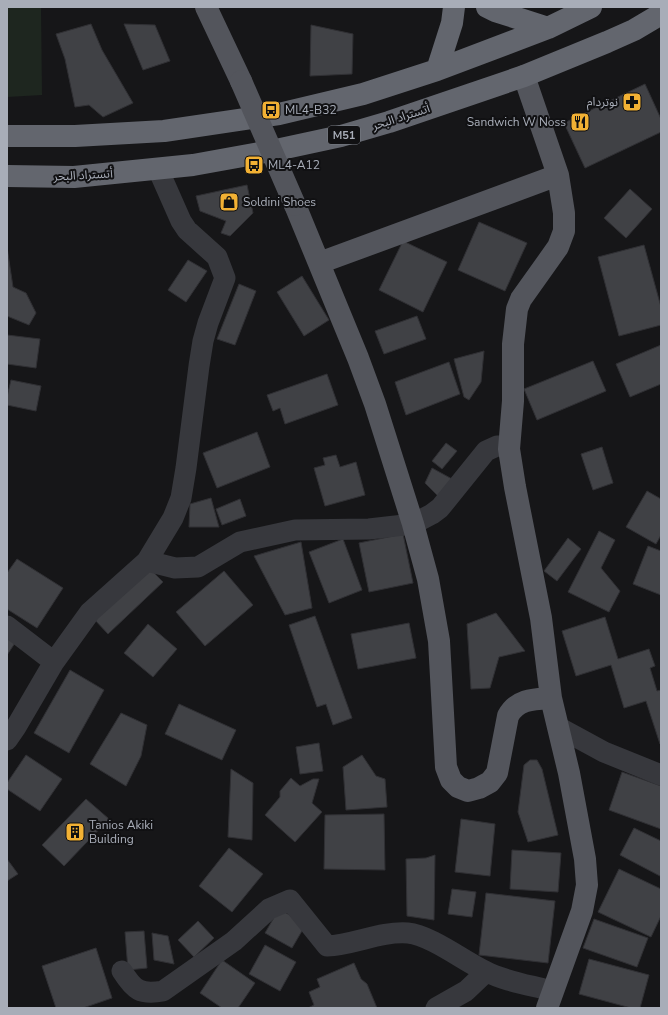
<svg xmlns="http://www.w3.org/2000/svg" width="668" height="1015" viewBox="0 0 668 1015" font-family="'Nunito Sans','Noto Sans Arabic',sans-serif">
<rect width="100%" height="100%" fill="#161618"/>
<path fill="#1e261f" d="M7 7H41L42 95 7 97Z"/>
<path fill="#404145" stroke="#303034" d="M91 24 102 50 133 103 103 117 89 105 75 107 65 59 56 34Z
M124 24 155 25 170 61 143 70Z
M311 25 353 34 352 74 310 76Z
M645 84 661 119V132L585 168 564 123Z
M247 185 253 213 230 236 221 233 226 221 200 211 196 196Z
M630 189 652 209 626 238 604 218Z
M479 222 527 243 505 291 458 270Z
M403 241 447 262 423 312 379 290Z
M644 245 661 307V325L619 336 598 257Z
M7 247 13 287 26 293 36 313 29 325 7 316Z
M188 260 207 271 186 302 168 290Z
M302 276 329 320 304 336 277 292Z
M239 284 256 291 235 345 217 339Z
M417 316 426 339 384 354 375 331Z
M7 335 40 339 36 368 7 364Z
M661 345V384L630 397 616 364Z
M484 351 481 382 469 400 464 397 454 359Z
M593 361 606 391 537 420 524 389Z
M449 362 460 394 406 415 395 382Z
M327 374 338 405 285 424 280 408 273 411 267 395Z
M11 380 41 386 36 411 7 405V397Z
M257 432 270 467 217 488 203 453Z
M446 443 457 451 442 469 432 461Z
M602 447 613 483 593 490 581 454Z
M336 455 340 467 356 462 365 495 325 506 314 468 325 465 323 458Z
M432 468 452 479 441 499 425 483Z
M647 491 661 499V535L656 544 626 527Z
M211 498 219 527H189L190 504Z
M240 499 246 516 222 525 216 509Z
M599 531 615 540 601 568 620 591 609 612 568 592Z
M403 534 413 583 369 592 359 543Z
M568 538 581 549 557 581 544 571Z
M343 539 362 590 329 603 309 552Z
M301 542 312 608 285 615 254 556Z
M648 546 661 551V595L633 584Z
M17 559 63 588 37 628 7 609V573Z
M148 567 163 582 108 634 94 619Z
M224 571 253 605 205 646 176 612Z
M496 613 525 651 499 657 490 688 471 689 467 624Z
M315 616 352 718 333 725 326 704 317 707 289 625Z
M605 617 618 659 649 649 655 666 650 668 657 691 661 690V743L660 744 646 701 624 708 611 665 576 676 562 631Z
M409 623 416 658 358 669 351 634Z
M148 624 177 649 153 677 124 653Z
M7 634 17 640 7 655Z
M70 670 104 690 69 753 34 733Z
M179 704 236 730 222 760 165 734Z
M121 713 147 725 141 756 126 786 90 764Z
M319 743 323 771 300 774 296 747Z
M26 755 62 779 40 811 7 789V783Z
M362 755 376 776 385 779 387 807 346 810 343 767Z
M530 760H537L542 769 558 835 528 842 518 812 524 765Z
M231 769 253 783 252 840 228 837Z
M622 772 661 786V829L609 810Z
M291 778 300 786 313 779H319L312 803 322 812 295 842 265 815 280 797V791Z
M86 799 109 819 64 866 42 845Z
M384 814 385 870 324 869 325 815Z
M461 819 495 824 490 876 455 872Z
M634 828 661 841V873L660 876 620 855Z
M229 848 263 874 232 912 199 886Z
M512 850 561 853 558 892 510 889Z
M435 855 434 920 407 916 406 859 426 858Z
M7 859 18 874 7 881Z
M619 869 661 889V916L651 937 598 912Z
M452 889 476 892 472 917 448 914Z
M486 893 555 901 548 963 479 955Z
M279 909 306 924 292 948 265 933Z
M594 919 648 938 637 967 583 948Z
M198 921 214 938 194 957 178 940Z
M144 931 147 968 128 970 125 932Z
M152 933 168 936 174 964 154 960Z
M265 945 296 962 280 991 249 974Z
M96 948 112 998 83 1008H56L42 966Z
M589 959 649 975 640 1008H631L579 994Z
M222 960 255 983 238 1008H222L200 993Z
M354 963 361 979 367 984 377 1008H308L314 1005 309 992 320 987 317 979Z"/>
<g fill="none" stroke-linecap="round" stroke-linejoin="round">
<path stroke="#37383d" stroke-width="21" d="M147 561 175 568 198 567 240 542 295 530 369 529 413 524 432 514 440 508 486 451 497 446H503L509 449
M7 626 54 662
M558 727 604 752 661 775
M7 740 16 727 54 662 90 612 147 561 173 518 181 498 186 468 199 366 203 341 208 323 225 278 217 257 187 230 181 221 158 169
M122 971C134 990 140 995 163 991L234 941 269 909 290 900 327 946C354 945 380 931 408 933 430 935 464 961 485 971 506 982 530 985 552 991
M436 1008 466 991 486 972"/>
<path stroke="#53555c" stroke-width="22" d="M206 7 241 81
M524 76 558 175 564 213V231L558 247 521 299 517 309 513 344V401L509 449 515 487 541 618 551 698 569 773 585 859 587 885 582 911 547 1008
M295 205 358 358 375 404 413 524 428 579 439 641 446 767 451 780 458 787 468 791 479 788 490 782 497 773 508 716C517 699 534 699 551 698
M319 263 558 175"/>
<path stroke="#63666e" stroke-width="22" d="M487 7 495 11 548 28
M437 70 452 23 454 7
M7 136H75L164 131 279 114 363 94 437 70 548 28 591 7
M7 176 74 177 193 165 276 150 341 136 389 122 524 76 607 42 634 30 661 14"/>
<path stroke="#53555c" stroke-width="22" d="M241 81 295 205"/>
</g>
<defs>
<symbol id="pharmacy-square" viewBox="-11 -11 22 22"><rect x="-9" y="-9" width="18" height="18" rx="4" fill="#f2b134" stroke="#111113"/><path d="M-2-6h4v4h4v4h-4v4h-4v-4h-4v-4h4Z" fill="#111"/></symbol>
<symbol id="bus-square" viewBox="-11 -11 22 22"><rect x="-9" y="-9" width="18" height="18" rx="4" fill="#f2b134" stroke="#111113"/><path d="M-5-6H5V4H4V6H2V4H-2V6H-4V4H-5ZM-3.5-4V0h7V-4ZM-3.5 1.2v1.5H-2V1.2ZM2 1.2v1.5H3.5V1.2Z" fill="#111"/></symbol>
<symbol id="restaurant-square" viewBox="-11 -11 22 22"><rect x="-9" y="-9" width="18" height="18" rx="4" fill="#f2b134" stroke="#111113"/><path d="M-5-6h1v4h1v-4h1v4h1v-4h1v5L-1.5 .5V6h-2V.5L-5-1ZM5-6V6H3V1.5H1.5Q1.5-4 5-6Z" fill="#111"/></symbol>
<symbol id="shop-square" viewBox="-11 -11 22 22"><rect x="-9" y="-9" width="18" height="18" rx="4" fill="#f2b134" stroke="#111113"/><path d="M-5-2.5h2.3a2.7 3.5 0 0 1 5.4 0H5L5.5 6h-11ZM-1.5-2.5h3a1.5 2.3 0 0 0-3 0Z" fill="#111"/></symbol>
<symbol id="building-square" viewBox="-11 -11 22 22"><rect x="-9" y="-9" width="18" height="18" rx="4" fill="#f2b134" stroke="#111113"/><path d="M-4-6H4V6H1V3H-1V6H-4ZM-2.5-4.3h1.7v1.8h-1.7ZM.8-4.3h1.7v1.8H.8ZM-2.5-1h1.7V.8h-1.7ZM.8-1h1.7V.8H.8Z" fill="#111"/></symbol>
</defs>
<g fill-rule="evenodd">
<use href="#pharmacy-square" x="621" y="91" width="22" height="22"/>
<use href="#bus-square" x="260" y="99" width="22" height="22"/>
<use href="#restaurant-square" x="569" y="111" width="22" height="22"/>
<use href="#bus-square" x="243" y="154" width="22" height="22"/>
<use href="#shop-square" x="218" y="191" width="22" height="22"/>
<use href="#building-square" x="64" y="821" width="22" height="22"/>
</g>
<g text-anchor="middle" dominant-baseline="central" stroke-width="4" stroke-linejoin="round" paint-order="stroke">
<rect fill="#111113" stroke="#7b7e86" stroke-width="1" x="328" y="126" width="32" height="18" rx="3"/>
<g font-size="11" font-weight="bold" fill="#a8adb8">
<text x="344" y="135">M51</text>
</g>
<g font-size="12" fill="#a8adb8" stroke="#111113" text-anchor="start">
<text x="618" y="102" text-anchor="end">نوتردام</text>
<text x="285" y="110">ML4-B32</text>
<text x="566" y="122" text-anchor="end">Sandwich W Noss</text>
<text x="268" y="165">ML4-A12</text>
<text x="243" y="202">Soldini Shoes</text>
<text x="89" y="825">Tanios Akiki<tspan x="89" dy="14">Building</tspan></text>
</g>
<g font-size="12" fill="#a8adb8" stroke="#111113">
<text transform="translate(401 117) rotate(-18)">أتستراد البحر</text>
<text transform="translate(83 175) rotate(-3)">أتستراد البحر</text>
</g>
</g>
<rect width="668" height="1015" fill="none" stroke="#a8adb8" stroke-width="16"/>
</svg>
